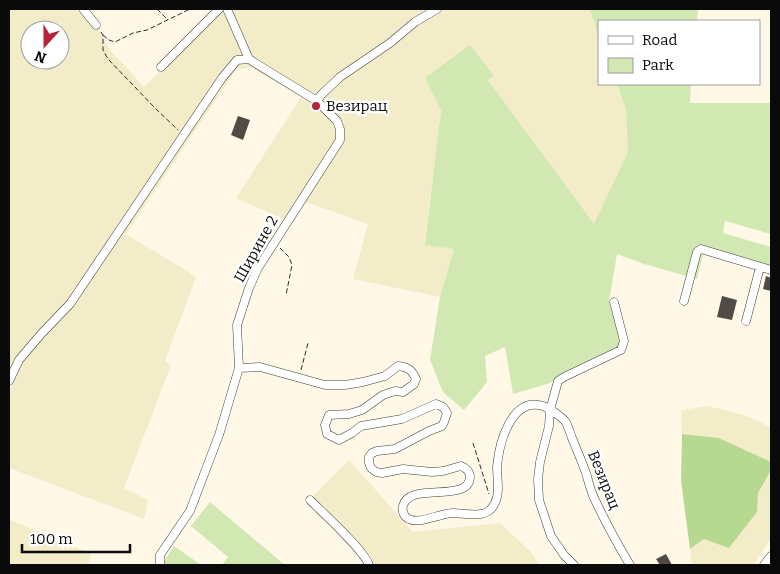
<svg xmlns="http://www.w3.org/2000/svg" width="780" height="574" viewBox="0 0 780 574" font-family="Bitter,serif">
<rect width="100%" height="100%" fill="#fff8e7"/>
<path fill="#f3ecc8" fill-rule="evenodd" d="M9 9H75L97 27 110 50 144 87 223 9H590L599 39V84H617L626 109 628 152 594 225 488 80 494 77 425 78 441 110 425 244 454 249 440 297 353 279 368 224 300 200 283 219 236 198 301 97 251 67 236 70 126 234 187 271 196 277 165 361 171 365 124 488 148 500 144 519 9 468V392L13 383 9 379ZM30 30H60V60H30Z
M708 406 744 415 771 427V462L719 438 682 434 681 410Z
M349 460 413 532 500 523 531 552 539 565H374L371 556 312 497Z
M771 470V539L753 565H692L690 549 704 539 757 512 758 493Z
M9 519 91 554 88 565H9Z"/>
<path fill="#d2e8b2" d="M590 9H698L697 21H599V39Z
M470 45 494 76 488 80 594 224 628 152 626 109 617 84H691L690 103H771L770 159H771V234L725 221 723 233 771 247V266L705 246 697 279 644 264 617 254 609 301 623 344 550 383 513 394 505 347 485 356 487 382 464 410 443 392 430 360 440 297 454 249 425 245 441 110 425 78Z
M210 502 285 565H222L228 557 191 526Z
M174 546 201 565H162Z"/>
<path fill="#b7d891" d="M682 434 719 438 771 462V470L758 493 757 512 729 548 704 539 690 549 681 480Z"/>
<path fill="#524a46" d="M238 116 250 120 243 140 231 135Z
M766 276 771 278V291L763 289Z
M722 296 737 300 732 320 717 317Z
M666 554 672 565H660L656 559Z"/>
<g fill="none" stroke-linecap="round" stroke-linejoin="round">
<defs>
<path id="minor" d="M83 9 96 25
M227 9 249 59
M161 67 219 9
M317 101 321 95 340 77 390 43 415 22 437 9
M684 301 697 252 701 249 771 270
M746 321 760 267
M239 368 260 367 325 385H345L363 382 385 376 398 366C408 367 412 370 416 379L414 384 403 392 395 391 383 395 362 410 349 414 329 415 325 425 327 434 339 440 352 433 361 426 402 419 436 404 443 407 447 413 444 422 442 426 429 431 395 449 377 451 372 453 369 457V463L371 468 376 472 382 473 403 469 432 472 443 471 461 466C466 468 470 472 470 477 469 504 408 481 403 506 402 510 403 514 406 517 414 525 432 517 442 515 445 514 449 513 453 513 464 513 481 518 490 510 502 498 497 481 497 467 499 444 511 396 543 406 550 409 559 415 565 421 568 425 570 433 572 438 577 450 582 462 586 473 589 483 591 493 596 502 606 523 618 545 630 565
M9 381 19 360 42 333 70 304 222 78 237 60 249 59 255 63 317 101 337 121 340 129V140L258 268 249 288 237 325 239 368 219 435 190 511 160 555V565
M310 500C323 513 364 550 369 565
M574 565 564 555 551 536 539 500 538 479 540 462 549 426 550 410 558 381 564 377 621 350 624 341 614 302
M764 565 771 556"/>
</defs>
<use href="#minor" stroke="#3d3d3d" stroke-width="9"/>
<path stroke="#2c2c2c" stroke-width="1" stroke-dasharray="5 2.5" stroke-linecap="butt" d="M157 9 168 20
M101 32 103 35V50L108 59 155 108 178 130
M103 35 109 40 115 42 133 33 147 30 190 9
M280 248 289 257 292 265 286 295
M301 370 308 343
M473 443 489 494"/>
<use href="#minor" stroke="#fff" stroke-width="8"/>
</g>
<circle fill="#b82437" stroke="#fff" stroke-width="2" cx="316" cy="106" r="5"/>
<g text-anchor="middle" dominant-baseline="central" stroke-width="5" stroke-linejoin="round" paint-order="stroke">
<g font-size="15" fill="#0a0a0a" stroke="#fff" text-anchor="start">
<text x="326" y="106">Везирац</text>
</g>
<g font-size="15" fill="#0a0a0a" stroke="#fff">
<text transform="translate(256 249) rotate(-61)">Ширине 2</text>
<text transform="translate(604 480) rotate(68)">Везирац</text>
</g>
</g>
<rect width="780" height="574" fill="none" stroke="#0a0a0a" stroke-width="20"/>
<rect x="598" y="20" width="162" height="65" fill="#ffffff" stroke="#9d9d9d"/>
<rect x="608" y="36" width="25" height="8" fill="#ffffff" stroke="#9d9d9d"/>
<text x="642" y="45" font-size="15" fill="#0a0a0a">Road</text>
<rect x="608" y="58" width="25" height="15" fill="#d2e8b2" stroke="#9d9d9d"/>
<text x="642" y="70" font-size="15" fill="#0a0a0a">Park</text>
<g transform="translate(45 45) rotate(201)"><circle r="24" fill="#ffffff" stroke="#9d9d9d"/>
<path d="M0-4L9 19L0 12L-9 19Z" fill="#b82437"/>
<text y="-8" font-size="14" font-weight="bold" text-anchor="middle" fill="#0a0a0a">N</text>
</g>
<path d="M22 544v8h108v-8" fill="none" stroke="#0a0a0a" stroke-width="2.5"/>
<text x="30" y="544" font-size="15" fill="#0a0a0a" stroke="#ffffff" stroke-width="4" paint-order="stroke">100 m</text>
</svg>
